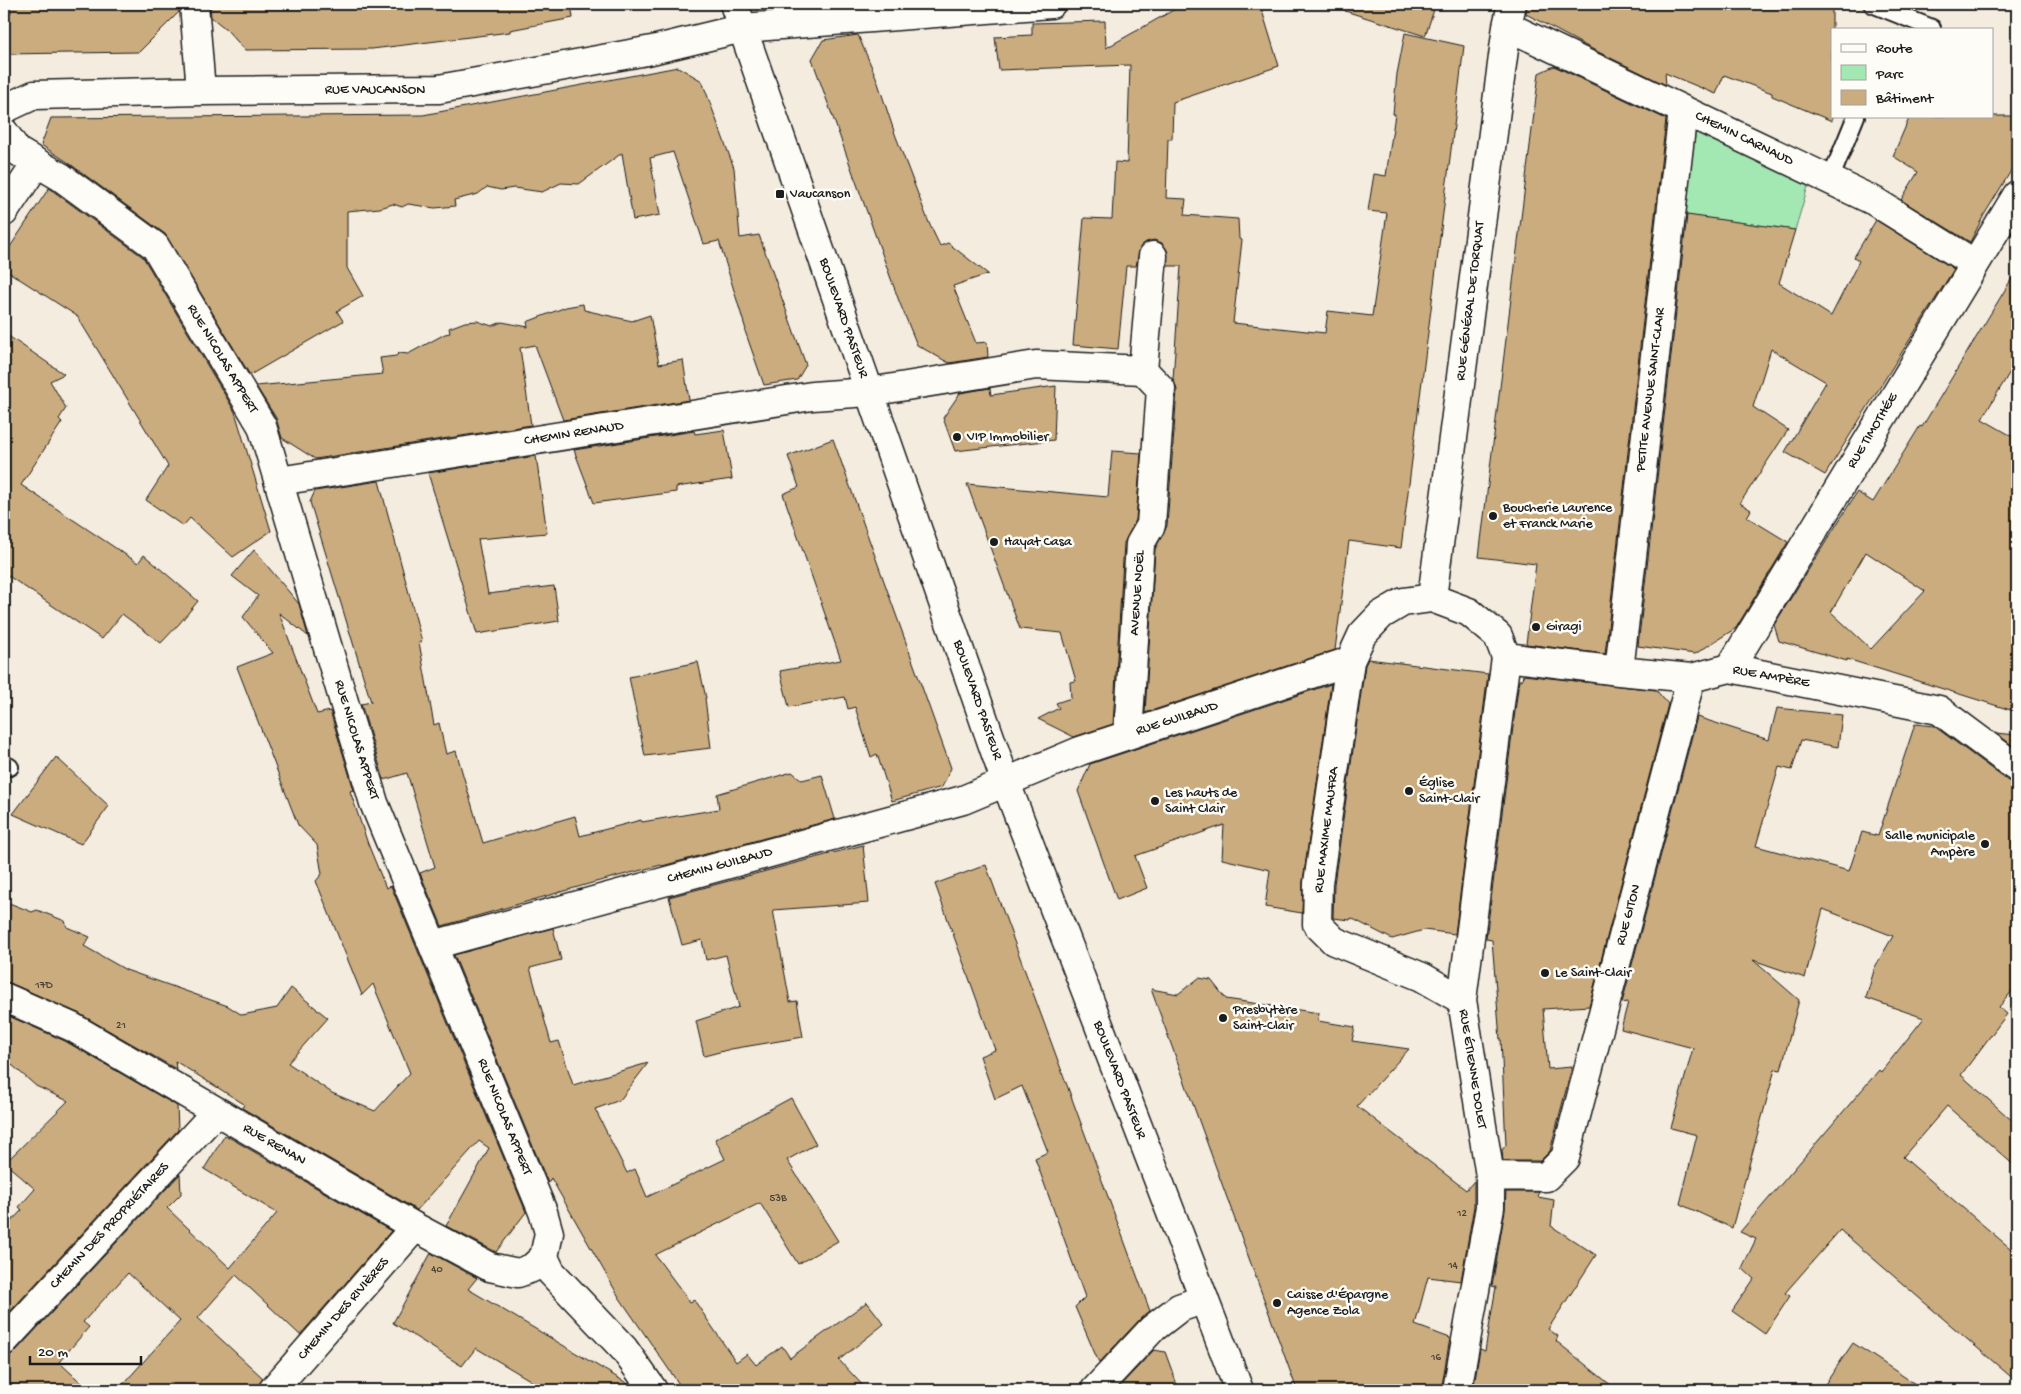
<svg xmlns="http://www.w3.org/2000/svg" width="2021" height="1394" viewBox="0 0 2021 1394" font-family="'Gochi Hand',sans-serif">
<rect width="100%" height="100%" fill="#f3ecdf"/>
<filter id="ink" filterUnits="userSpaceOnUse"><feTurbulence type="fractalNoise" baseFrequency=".02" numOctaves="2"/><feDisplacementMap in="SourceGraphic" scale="10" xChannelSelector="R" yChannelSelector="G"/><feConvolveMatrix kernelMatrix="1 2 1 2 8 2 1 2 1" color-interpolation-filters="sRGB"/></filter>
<g filter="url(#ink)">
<path fill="#a3e7b2" stroke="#608267" d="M1693 126 1809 183 1795 230 1684 215Z"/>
<path fill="#cbac7f" stroke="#1c1c1c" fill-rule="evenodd" d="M10 4H179V12L139 52 4 54V14L11 13Z
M210 4H571L573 18 510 30V32L372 49 245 50 226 29 211 17Z
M1184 4H1260L1279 66 1173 102 1172 139H1168L1166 198 1186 199 1184 215 1238 219 1239 239 1242 240 1233 323 1325 333 1328 311 1372 316 1387 213 1368 211 1374 174 1386 176 1395 114H1393L1397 74 1405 33 1464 46 1401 548 1349 541 1335 650 1145 713 1155 549 1167 526 1177 390 1173 379 1181 266H1168L1167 250 1162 243 1154 240 1146 242 1140 247 1136 266H1126L1118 349 1073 345 1084 218 1112 219 1115 162 1127 163 1130 65 999 70 995 37 1032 35V23L1105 21 1106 48Z
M1346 4H1436L1425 36 1345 11Z
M1527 4H1832V121L1772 96V93L1724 75 1716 94 1665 73 1666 85 1588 47 1526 14Z
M858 35 876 77 895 134 929 223 940 246 948 243 988 274 953 286 976 343 987 342 988 357 949 363 917 345 899 301 812 59 823 40Z
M1554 66 1666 119 1605 654 1526 644 1536 564 1479 557 1539 73Z
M678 67 702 81 734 168 740 238 759 235 806 365 797 380 764 385 745 331 746 330 719 241 704 244 673 152 650 158 660 215 633 220 622 153 579 184 561 183 542 192 514 188 501 190 487 187 478 194 454 200 455 206 435 208 408 204 402 207 393 204 380 208 347 211V268L363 296 337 311 343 321 250 375 165 234 66 161 41 145 51 118 423 115Z
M1910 116H2017V161L1984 215 1970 242 1901 200 1918 172 1893 156Z
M49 188 143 257 235 412 271 531 233 557 190 518 183 526 146 500 168 466 77 316 4 269V256Z
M1687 215 1795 230 1779 283 1831 316 1859 261 1854 257 1876 220 1954 269 1825 475 1785 452 1826 382 1771 349 1753 407 1788 430 1740 503 1751 510 1747 517 1788 542 1736 628 1695 654 1638 646Z
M2017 270V360L1982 419 2017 439V712L1847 659V661L1779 641 1774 625 1857 492 1873 502 1920 426 1922 427ZM1866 552 1925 591 1871 649 1831 612Z
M583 304 584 310 632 321 650 315 659 364 683 360 689 400 563 420 535 345 520 348 531 425 315 459 282 438 276 418 256 386 383 374 380 358 396 356 399 353 408 354 445 334 450 333 449 328 465 322 477 321 492 326 502 322 528 327 527 322 566 307Z
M4 333 64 374 50 381 66 408 59 419 62 422 21 485 138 563 144 555 198 601 179 624 161 643 122 614 102 639 4 573Z
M1056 386 1054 440 955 451 943 418 960 393 990 388 991 395Z
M724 430 732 479 676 487V492L594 503 574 450 694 431 695 434Z
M833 439 951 768 942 787 892 801 877 754 871 757 855 707 848 709 845 697 789 707 780 671 841 660 783 494 799 487 788 456Z
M1112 451 1141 453 1136 520 1124 543 1113 724 1074 737 1038 719 1059 708 1056 703 1071 698 1070 682 1076 681 1062 633 1020 629 967 484 1108 497Z
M536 456 547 533 478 539 488 594 554 586 559 621 477 634 428 473Z
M379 481 422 642H419L434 725 439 723 446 754 456 751 483 843 575 816 580 836 641 820 642 822 719 809 717 794 792 772 802 780 822 775 835 819 662 866 661 865 592 883 442 926 420 873 435 867 407 773 384 780 361 704 371 702 310 502 315 491Z
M254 550 299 604 308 636 279 613 317 714 330 711 354 790 350 791 368 844 386 888 391 886 526 1212 496 1252 446 1226 489 1148 479 1141 417 1210 242 1108 244 1104 175 1061 176 1069 78 1013 10 983 4 982V901L32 912 37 910 65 921 67 927 90 937 84 946 126 970 228 1006 242 1015 277 1008 291 988 328 1018 288 1063 332 1093 375 1111 410 1073 373 984 362 995 316 881 322 874 317 845 298 825 237 667 273 653 243 617 258 596 232 576Z
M1368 659 1488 674 1455 934 1424 930 1392 939 1351 918 1350 920 1333 918 1334 884 1365 665Z
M698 662 706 698H705L711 748 645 756 629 677Z
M1523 675 1656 690 1668 704 1589 1006 1543 1009 1548 1069 1572 1067 1550 1151 1540 1161H1503L1502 1150 1506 1145 1501 1038 1500 1039 1492 940 1486 939 1519 680H1522Z
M1331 684 1303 881 1302 913 1265 907 1270 870 1222 859 1224 825 1135 856 1147 888 1117 900 1078 791 1090 764Z
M1777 708 1842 715 1838 747 1801 740 1792 770 1779 767 1756 846 1849 871 1862 832 1878 836 1915 724 1934 726 2008 781 2017 783V985L1999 1007 2007 1014 1961 1075 2017 1125V1168L1947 1106 1903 1157 2017 1254V1382L1840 1230 1785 1293 1790 1296 1765 1334 1732 1311 1754 1279 1742 1268 1756 1239 1740 1232 1879 1070 1881 1072 1924 1018 1866 998 1875 967 1893 936 1823 909 1805 978 1753 960 1799 1000 1781 1070 1775 1069 1732 1228 1680 1204 1697 1135 1671 1128 1693 1048 1621 1029 1628 1002 1622 1003 1697 717 1769 740Z
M1996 733 2017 735V749Z
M56 757 109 806 81 844 13 814Z
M863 845 869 903 773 910 790 1002 797 1001 803 1037 731 1049 704 1056 696 1021 739 1007 726 955 706 960 702 940 682 945 669 897Z
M986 865 1150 1311 1141 1318 1099 1363 1075 1307 1085 1297 1035 1158 1048 1152 1022 1086 995 1099 980 1056 995 1050 935 884Z
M553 928 561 960 530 968 551 1043 559 1041 573 1085 648 1063 620 1100 595 1109 627 1173 635 1169 647 1197 725 1159 715 1139 791 1098 816 1144 787 1160 838 1241 798 1264 760 1203 655 1255 690 1302 694 1300 736 1362 747 1354 756 1365 782 1346 790 1358 867 1302 884 1324 839 1360 867 1390H683L619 1297 551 1178 548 1183 454 955Z
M1199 978 1211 980 1226 999 1319 1013 1318 1021 1355 1027 1352 1041 1409 1049 1357 1106 1466 1190 1474 1181V1206L1461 1281 1428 1277 1415 1325 1450 1338 1442 1385 1347 1387 1348 1390H1297L1151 989 1178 994Z
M4 1014 65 1041 177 1106 178 1130 4 1318V1229L22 1210 19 1207 35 1189 5 1163 68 1101 36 1086 4 1058Z
M225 1135 391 1231 300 1335 236 1275 198 1318 263 1378 258 1387V1390H118L180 1321 128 1273 83 1322 89 1327 59 1362 89 1390H4V1356H9L15 1352 180 1174 181 1194 167 1208 230 1268 277 1213 204 1169Z
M1506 1192H1539L1538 1197 1554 1200 1551 1226 1596 1255 1548 1329 1558 1336 1556 1341 1617 1390H1479V1385H1474L1480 1349 1485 1351 1496 1287 1492 1286 1505 1210Z
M431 1253 477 1278 468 1289 630 1385 634 1390H538L530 1380 476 1348 462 1366 393 1323Z
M1853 1343 1870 1354 1924 1390H1821Z
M1154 1350 1165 1352 1179 1390H1116Z"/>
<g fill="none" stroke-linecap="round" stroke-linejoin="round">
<defs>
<path id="service" d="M1872 4 1932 28
M1830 180 1856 116
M4 764 10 767"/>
<path id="minor" d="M194 4 201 91
M1507 26 1874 201 1975 264
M4 109 34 95 201 91 439 89 652 50 743 28 1051 4
M4 132 17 151 61 177 155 246 262 426 374 803 543 1212 549 1233 544 1257 551 1272 624 1349 653 1390
M4 212 36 164
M1143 370 1153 256
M279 481 812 396 869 392 1036 365 1143 370 1161 389 1151 525 1140 544 1128 735
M1432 598 1507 26 1512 4
M1506 657 1619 671 1691 678 1730 668 1939 710 2017 768
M1730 668 2017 195
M1619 671 1683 110
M433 945 963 800 1080 751 1350 661
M4 997 72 1027 415 1227 490 1267 518 1273 532 1268 544 1257
M1462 1000 1422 977 1334 941 1317 924 1318 883 1350 661 1362 635 1381 615 1403 602 1432 598 1469 612 1498 636 1506 657
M1490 1176 1546 1177 1565 1158 1691 678
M4 1341 216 1112
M273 1390 415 1227
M1095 1390 1152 1329 1179 1308 1204 1299
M1457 1390 1490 1207V1176L1462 1000 1506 657"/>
<path id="tertiary" d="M734 4 1006 783 1239 1390"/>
</defs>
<use href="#service" stroke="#1c1c1c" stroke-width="20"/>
<use href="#minor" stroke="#1c1c1c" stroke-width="31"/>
<use href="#tertiary" stroke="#1c1c1c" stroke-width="31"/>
<use href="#service" stroke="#fdfcf7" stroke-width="16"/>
<use href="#minor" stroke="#fdfcf7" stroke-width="28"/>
<use href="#tertiary" stroke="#fdfcf7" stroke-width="28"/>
</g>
</g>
<g fill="#1c1c1c" stroke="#fdfcf7" stroke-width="2">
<rect x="775" y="189" width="10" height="10" rx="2.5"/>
<circle cx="957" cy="437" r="5"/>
<circle cx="1493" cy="516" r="5"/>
<circle cx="994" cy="542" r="5"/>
<circle cx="1536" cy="627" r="5"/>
<circle cx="1409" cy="791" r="5"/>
<circle cx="1155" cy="801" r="5"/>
<circle cx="1985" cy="844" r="5"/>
<circle cx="1545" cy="973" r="5"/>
<circle cx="1223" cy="1018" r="5"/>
<circle cx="1277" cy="1303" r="5"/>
</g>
<g text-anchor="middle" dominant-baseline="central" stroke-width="5" stroke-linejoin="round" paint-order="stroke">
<g font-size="11" fill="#484035">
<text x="44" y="986">17D</text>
<text x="121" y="1026">21</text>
<text x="778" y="1199">53B</text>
<text x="1462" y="1214">12</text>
<text x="1453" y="1266">14</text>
<text x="437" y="1270">40</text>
<text x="1436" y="1358">16</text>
</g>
<g font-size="14" fill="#1c1c1c" stroke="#fdfcf7">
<text x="375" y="90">RUE VAUCANSON</text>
<text transform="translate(1744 139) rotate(26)">CHEMIN CARNAUD</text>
<text transform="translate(1471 301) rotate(-83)">RUE GÉNÉRAL DE TORQUAT</text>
<text transform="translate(843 318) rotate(71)">BOULEVARD PASTEUR</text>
<text transform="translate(222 359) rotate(59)">RUE NICOLAS APPERT</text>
<text transform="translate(1651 390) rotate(-83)">PETITE AVENUE SAINT-CLAIR</text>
<text transform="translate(1873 431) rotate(-59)">RUE TIMOTHÉE</text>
<text transform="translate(574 434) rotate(-9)">CHEMIN RENAUD</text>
<text transform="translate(1138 593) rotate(-86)">AVENUE NOËL</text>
<text transform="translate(1771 677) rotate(10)">RUE AMPÈRE</text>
<text transform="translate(977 700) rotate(71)">BOULEVARD PASTEUR</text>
<text transform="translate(1177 719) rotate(-18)">RUE GUILBAUD</text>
<text transform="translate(356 740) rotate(73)">RUE NICOLAS APPERT</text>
<text transform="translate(1327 830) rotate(-83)">RUE MAXIME MAUFRA</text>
<text transform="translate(720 866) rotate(-15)">CHEMIN GUILBAUD</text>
<text transform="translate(1629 915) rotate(-75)">RUE GITON</text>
<text transform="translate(1472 1069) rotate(81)">RUE ÉTIENNE DOLET</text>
<text transform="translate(1119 1080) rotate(69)">BOULEVARD PASTEUR</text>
<text transform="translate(504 1117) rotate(68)">RUE NICOLAS APPERT</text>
<text transform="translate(274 1145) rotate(30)">RUE RENAN</text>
<text transform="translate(110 1226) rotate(-47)">CHEMIN DES PROPRIÉTAIRES</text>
<text transform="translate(344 1309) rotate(-49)">CHEMIN DES RIVIÈRES</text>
</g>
<g font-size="14" fill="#1c1c1c" stroke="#fdfcf7" text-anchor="start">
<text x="790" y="194">Vaucanson</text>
<text x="967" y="437">VIP Immobilier</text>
<text x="1503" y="508">Boucherie Laurence<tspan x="1503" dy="16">et Franck Marie</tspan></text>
<text x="1004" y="542">Hayat Casa</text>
<text x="1546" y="627">Giragi</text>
<text x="1419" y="783">Église<tspan x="1419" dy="16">Saint-Clair</tspan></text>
<text x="1165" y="793">Les hauts de<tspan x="1165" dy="16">Saint Clair</tspan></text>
<text x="1975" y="836" text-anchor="end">Salle municipale<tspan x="1975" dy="16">Ampère</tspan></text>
<text x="1555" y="973">Le Saint-Clair</text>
<text x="1233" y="1010">Presbytère<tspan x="1233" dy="16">Saint-Clair</tspan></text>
<text x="1287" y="1295">Caisse d'Épargne<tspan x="1287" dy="16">Agence Zola</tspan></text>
</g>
</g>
<rect width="2021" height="1394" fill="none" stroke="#fdfcf7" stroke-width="20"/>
<rect x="10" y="10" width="2001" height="1374" fill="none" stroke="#1c1c1c" stroke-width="2" filter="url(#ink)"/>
<rect x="1831" y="28" width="162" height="90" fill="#fdfcf7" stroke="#a3a29f"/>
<rect x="1841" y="44" width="25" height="8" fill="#fdfcf7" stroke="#a3a29f"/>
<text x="1876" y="52" font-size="15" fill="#1c1c1c">Route</text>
<rect x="1841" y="65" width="25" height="15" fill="#a3e7b2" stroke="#a3a29f"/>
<text x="1876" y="78" font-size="15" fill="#1c1c1c">Parc</text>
<rect x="1841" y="90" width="25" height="15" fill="#cbac7f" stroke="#a3a29f"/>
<text x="1876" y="102" font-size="15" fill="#1c1c1c">Bâtiment</text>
<path d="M30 1356v8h111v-8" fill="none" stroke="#1c1c1c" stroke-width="2.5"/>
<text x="38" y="1356" font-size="15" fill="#1c1c1c" stroke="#fdfcf7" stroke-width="4" paint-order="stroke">20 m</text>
</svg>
